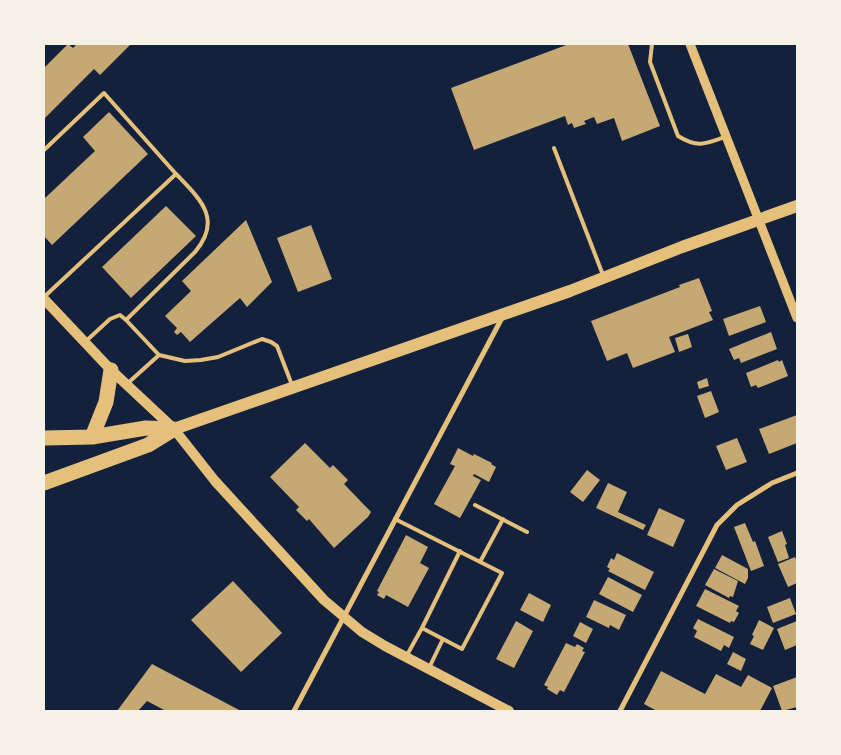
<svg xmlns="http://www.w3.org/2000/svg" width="841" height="755" viewBox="0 0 841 755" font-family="Ubuntu,sans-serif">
<rect width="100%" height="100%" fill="#14213d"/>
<path fill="#c6a872" d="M68 44 73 48 77 44H129L130 45 100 75 94 69 44 119V68Z
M569 44H628L660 126 622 141 614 118 597 124 594 117 584 121 586 124 574 128 572 123 568 125 565 116 474 150 451 88Z
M109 112 148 154 52 245 44 236V199L95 151 83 137Z
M166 206 196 236 131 298 102 267Z
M246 220 272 282 247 307 240 298 190 342 181 332 177 335 174 332 177 328 165 316 191 291 182 281Z
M311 225 332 279 298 292 277 238Z
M699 278 712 311 709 312 713 320 669 337 675 352 633 368 627 353 607 361 591 321 680 287 679 285Z
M760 306 766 322 729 336 723 319Z
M771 332 777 349 741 363 739 358 734 360 729 349Z
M688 334 692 347 679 352 675 338Z
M778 360 779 362 782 360 788 376 758 388 756 385 751 387 746 373Z
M707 378 709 386 699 389 697 382Z
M711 391 719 412 705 418 697 396Z
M797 415V443L769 454 759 429Z
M737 438 747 462 726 470 716 446Z
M305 443 330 468 333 465 348 480 344 484 371 512 368 517 334 548 309 519 307 521 296 510 299 507 270 477Z
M458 448 473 456 474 454 492 463 491 464 496 467 489 482 474 474 473 476 481 480 460 518 434 504 455 466 450 464Z
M587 470 600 480 583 502 570 492Z
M608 483 627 492 618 512 646 525 643 530 596 508Z
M659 508 685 520 673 547 647 535Z
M745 523 753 542 755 541 764 566 751 571 734 527Z
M782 531 787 544 785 545 789 558 778 562 768 537Z
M406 535 428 547 420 563 429 568 408 607 386 595 384 599 377 595 379 592 377 591Z
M617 553 654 572 645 590 608 571 610 569 607 567 611 558 614 560Z
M722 555 748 569V578L745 584 715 568Z
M795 557 797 562V583L788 587 778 564Z
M714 569 738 581 733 597 730 596 729 598 705 585Z
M608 577 642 595 633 612 599 594Z
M233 581 282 633 241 672 191 620Z
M705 589 739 606 736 611 739 613 734 622 731 621 730 623 696 606Z
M529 593 551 605 543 622 520 610Z
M790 598 796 614 773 623 767 607Z
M594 600 626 615 619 630 610 625 609 628 586 617Z
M698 619 734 637 729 648 724 645 721 651 694 637 697 631 693 628Z
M759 620 774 628 763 650 750 644 754 636 752 635Z
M516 621 533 631 514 668 496 659Z
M797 621V645L785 650 777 629Z
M580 622 593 629 586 643 573 636Z
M566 643 575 647 577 644 584 648 582 651 585 652 564 692 560 690 557 695 547 689 548 687 544 685Z
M733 652 746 659 741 671 727 664Z
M152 664 241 711H166L147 701 138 711H117Z
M661 671 705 694 716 674 741 687 748 675 772 688 760 711H657L644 704Z
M797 677V707L782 711 773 686Z"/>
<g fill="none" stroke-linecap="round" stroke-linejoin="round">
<path stroke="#e5c07b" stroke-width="4" d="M652 44 650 62 678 136C697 148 706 144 725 137
M554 148 603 275
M44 150 104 93 176 174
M44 297 176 174C200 199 223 219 195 252L126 320
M85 342 110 319 120 315 126 320 159 355
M128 383 159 355 185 361 201 360 218 357 262 339 271 342 277 346 292 385
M475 505 527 532
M395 519 502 573 462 649 422 628 407 655
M480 562 503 519
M422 628 460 551
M429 668 443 639"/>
<path stroke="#e5c07b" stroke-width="5" d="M294 711 503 316
M620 711 717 525 737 505 772 483 797 473"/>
<path stroke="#e5c07b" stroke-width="9" d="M690 44 797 318"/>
<path stroke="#e5c07b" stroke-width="10" d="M44 299 111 370 174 429 215 481 324 600 362 632 385 646 509 711"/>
<path stroke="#e5c07b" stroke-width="12" d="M174 429 570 291 682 247 797 206"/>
<path stroke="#e5c07b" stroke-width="15" d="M92 437 106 402 111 370
M44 438 92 437 146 428 174 429
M44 483 148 445 174 429"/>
</g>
<rect width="841" height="755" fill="none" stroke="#f6f1e7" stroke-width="90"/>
</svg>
